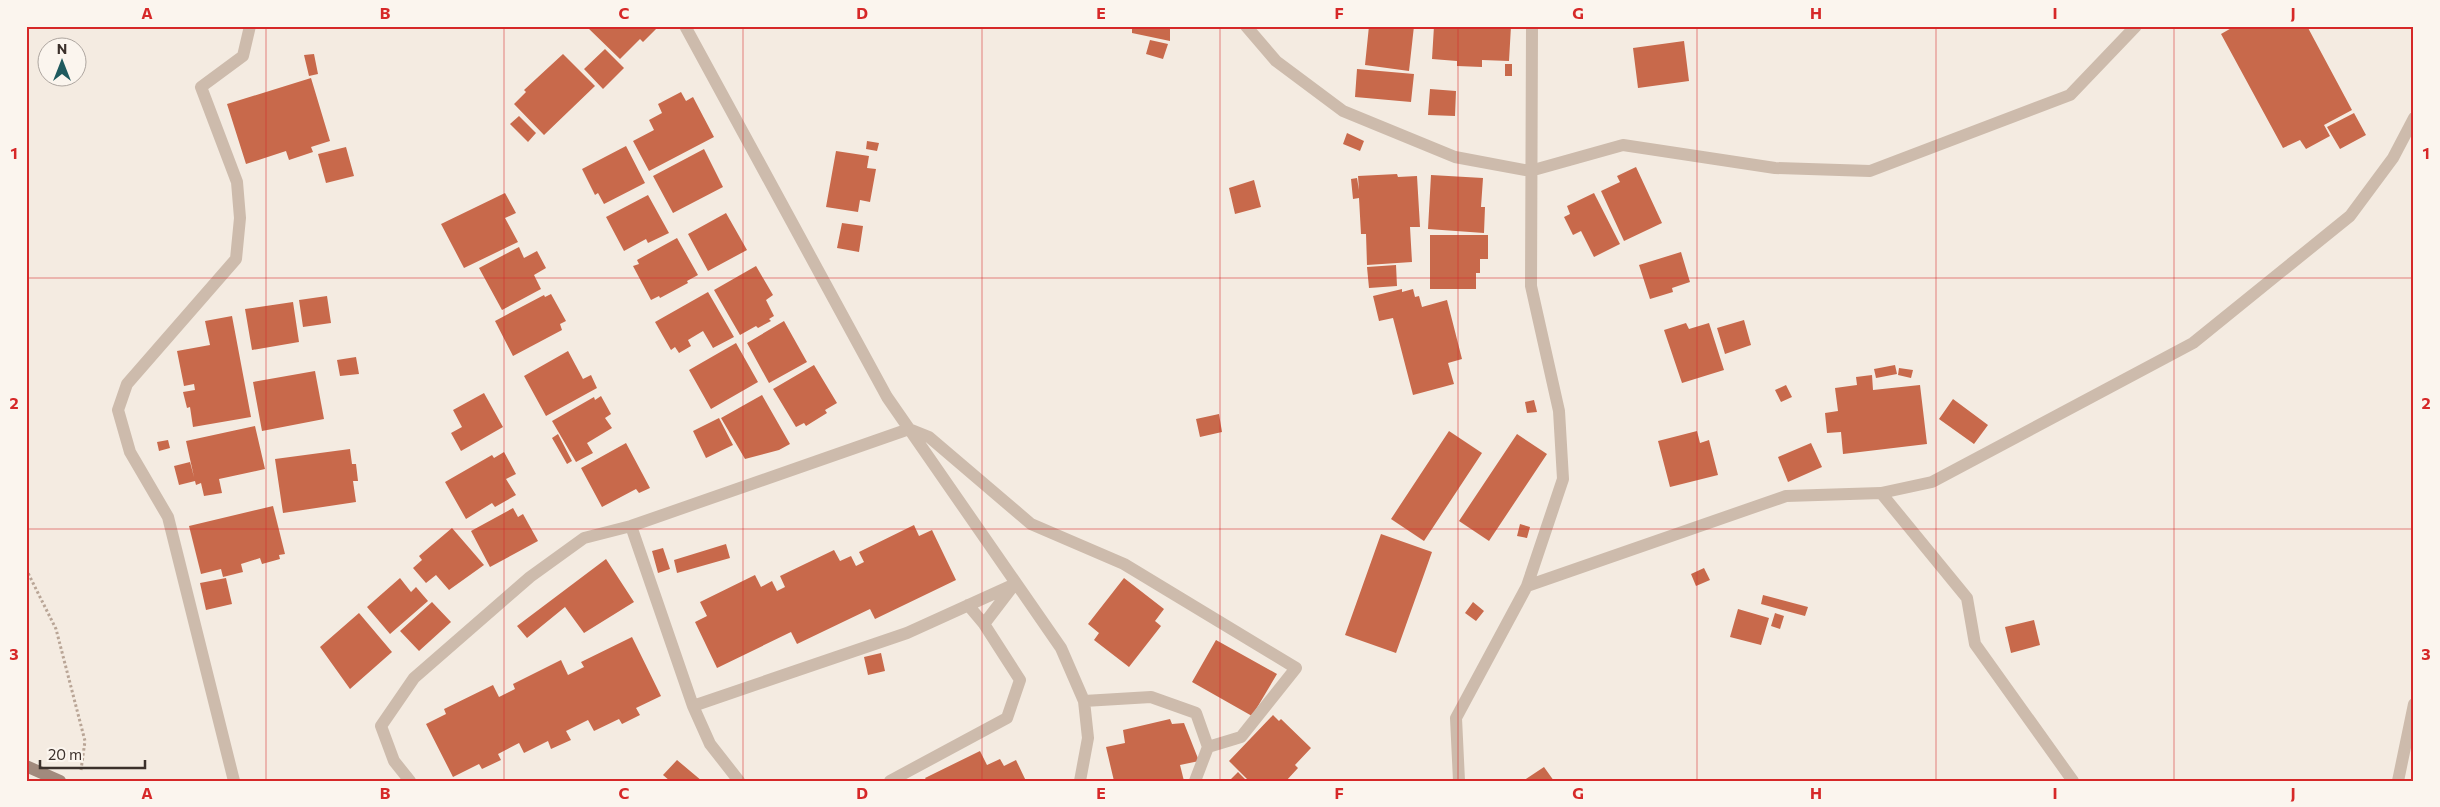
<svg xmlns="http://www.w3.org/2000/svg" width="2440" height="807" viewBox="0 0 2440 807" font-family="Commissioner,sans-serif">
<rect width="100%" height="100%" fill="#f4ebe1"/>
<path fill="#c8694b" d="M590 26H654L657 28 643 42 640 39 620 59 588 28Z
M1132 26H1170V41L1132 33Z
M1369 26H1414L1409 71 1365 65Z
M1434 26H1511L1509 61 1482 60V67L1457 66V61L1432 59Z
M2235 26H2307L2352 110 2324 125 2330 136 2306 149 2300 140 2283 148 2221 34Z
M1150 40 1168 44 1163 59 1146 54Z
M1684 41 1689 81 1638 88 1633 48Z
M605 49 624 68 603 89 584 69Z
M314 54 318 74 309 76 304 55Z
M563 54 595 86 544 135 514 104 526 92 524 90Z
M1505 64H1512V76H1505Z
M1357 69 1414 74 1411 102 1355 97Z
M311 78 330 141 311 147 313 152 289 160 286 151 246 164 227 104Z
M1430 89 1456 91 1455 116 1428 115Z
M681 92 686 101 693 97 714 137 649 171 633 141 654 130 649 120 662 113 658 104Z
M2354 113 2366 135 2340 149 2327 127Z
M519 116 536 133 528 142 510 124Z
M1347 133 1364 141 1360 151 1343 144Z
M867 141 879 143 877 151 866 149Z
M626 146 645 183 604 204 598 193 595 195 582 169Z
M346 147 354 176 326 183 318 154Z
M704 149 723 187 673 213 653 176Z
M836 151 869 156 867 168 876 169 870 202 860 200 858 212 826 207Z
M1636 167 1662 223 1624 241 1601 191 1620 182 1617 176Z
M1397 174 1398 177 1417 176 1420 227H1410L1412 262 1367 265 1366 234H1361L1359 198 1353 199 1351 179 1357 178 1359 190 1358 176Z
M1431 175 1483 178 1481 207H1485L1484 233 1428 229Z
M1254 180 1261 207 1235 214 1229 188Z
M505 193 516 213 505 218 518 242 464 268 441 224Z
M1594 193 1620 244 1594 257 1581 231 1573 235 1564 217 1570 214 1567 206Z
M648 195 669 233 648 243 646 239 624 251 606 217Z
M726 213 747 250 708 271 688 234Z
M842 223 863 226 859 252 837 248Z
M1430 235H1488V259H1480V273H1476V289H1430Z
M677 238 698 275 687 281 688 283 660 298 659 296 651 300 633 266 639 264 637 260Z
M519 247 524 258 537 251 546 268 534 275 541 289 502 310 479 268Z
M1681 252 1690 282 1672 288 1673 292 1650 299 1639 265Z
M1396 265 1397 286 1369 288 1367 267Z
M756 266 773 295 766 300 774 316 769 319 771 321 758 328 756 326 740 335 714 290Z
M1402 289V292L1413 289 1415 297 1419 296 1422 307 1447 300 1462 359 1448 363 1454 384 1413 395 1393 318 1379 321 1373 296Z
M708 292 734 337 713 348 703 331 688 340 691 346 679 353 675 347 671 350 655 322Z
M551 294 566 321 560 324 562 330 513 356 495 321 544 295 545 297Z
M327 296 331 323 303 327 299 300Z
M293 302 299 342 252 350 245 309Z
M232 316 251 417 193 427 190 407 187 408 183 392 195 390 194 384 184 386 177 351 210 345 205 321Z
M1744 320 1751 345 1725 354 1717 328Z
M784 321 807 362 769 383 747 343Z
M1686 323 1689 329 1709 323 1724 370 1682 383 1664 330Z
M736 343 758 382 711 409 689 370Z
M568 351 583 379 591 375 597 388 546 416 524 376Z
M356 357 359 374 340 376 337 360Z
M814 365 837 403 825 410 827 413 806 426 804 423 796 427 773 389Z
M1895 365 1897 374 1876 378 1874 369Z
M1899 368 1913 370 1911 378 1898 375Z
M315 371 324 419 262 431 253 382Z
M1872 375 1873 390 1920 385 1927 444 1843 454 1841 432 1827 433 1825 413 1838 411 1835 388 1857 385 1856 377Z
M1786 385 1792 397 1781 402 1775 390Z
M484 393 503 427 461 451 451 433 462 427 453 410Z
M762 395 790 444 779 450 745 459 721 418Z
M601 396 611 414 605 418 612 428 587 443 593 453 576 462 552 421 594 397 595 400Z
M1953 399 1988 425 1974 444 1939 419Z
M1534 400 1537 412 1527 413 1525 402Z
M1219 414 1222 432 1200 437 1196 419Z
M719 418 733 445 706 458 693 431Z
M255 426 265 469 219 479 222 493 204 496 201 483 196 485 195 481 179 485 174 466 190 462 194 477 186 441Z
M1449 431 1482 453 1424 541 1391 519Z
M1697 431 1700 443 1709 440 1718 475 1670 487 1658 441Z
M558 434 572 461 567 464 552 438Z
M1517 434 1547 454 1489 541 1459 521Z
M168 440 170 448 159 451 157 442Z
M626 443 650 488 639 493 636 489 602 507 581 468Z
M1811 443 1822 467 1788 482 1778 457Z
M350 449 352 464H356L358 481H353L356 502 283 513 275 459Z
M504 452 516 474 506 479 516 495 495 507 492 503 466 519 445 482 492 455 494 458Z
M273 506 285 554 279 555 280 559 262 564 260 558 241 564 243 572 223 577 221 569 201 574 189 526Z
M513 508 518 517 523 514 538 541 490 567 471 531Z
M1520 524 1530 527 1527 538 1517 536Z
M914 525 919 536 932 530 956 580 875 619 870 609 797 644 791 632 717 668 695 622 707 616 700 602 755 575 761 587 772 581 777 591 785 587 780 576 834 550 840 561 851 556 856 566 864 562 859 552Z
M452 528 484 565 449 590 436 575 426 583 413 568 422 560 419 556Z
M1381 534 1432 552 1396 653 1345 635Z
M726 544 730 558 677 573 674 560Z
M663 548 670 569 658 573 652 551Z
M606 559 634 602 584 633 565 607 527 638 517 626Z
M1704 568 1710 580 1696 586 1691 574Z
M226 578 232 604 206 610 200 583Z
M400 578 411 592 416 587 428 601 390 634 367 607Z
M1124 578 1164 609 1155 621 1161 626 1129 667 1094 640 1099 633 1088 624Z
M1763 595 1808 607 1805 616 1761 604Z
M432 602 451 622 419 651 400 631Z
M1473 602 1484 611 1476 621 1465 613Z
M1738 609 1769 618 1761 645 1730 637Z
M359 613 392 652 350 689 320 647Z
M1775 613 1784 616 1780 629 1771 626Z
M2034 620 2040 645 2011 653 2005 627Z
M632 637 661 696 636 708 640 715 622 724 619 719 594 731 588 720 566 731 571 740 551 749 548 741 524 753 519 743 498 754 501 760 482 769 479 764 453 777 426 724 446 714 444 709 493 685 499 697 515 689 513 684 561 660 568 675 584 667 581 662Z
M1216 640 1277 674 1252 716 1192 682Z
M881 653 885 671 868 675 864 657Z
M1273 715 1279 721 1281 719 1311 748 1295 765 1298 768 1286 781H1249L1229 761Z
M1170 719 1172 724 1184 723 1199 761 1180 765 1184 781H1114L1106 747 1125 743 1123 730Z
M980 751 987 765 1000 759 1004 766 1016 760 1026 781H927L925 778Z
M677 760 702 781H670L663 775Z
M1544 767 1554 781H1523Z
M1238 772 1247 781H1229Z"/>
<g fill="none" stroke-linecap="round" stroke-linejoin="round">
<path stroke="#b9a596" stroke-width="3" stroke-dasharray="2.5 2.5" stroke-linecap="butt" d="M26 569 56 629 85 741 81 770"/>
<path stroke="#cdbbac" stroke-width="12" d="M685 26 887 397 1061 648 1084 701 1088 738 1080 781
M1246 26 1276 61 1343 111 1455 157 1530 171 1623 145 1775 168 1870 171 2070 95 2136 26
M1881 493 1967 598 1975 644 2073 781
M631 526 693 706 710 744 739 781
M1527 586 1786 496 1881 493 1932 482 2193 343 2350 216 2393 158 2414 118
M984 624 1013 586
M1084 701 1151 697 1196 713 1208 747 1195 781
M693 706 907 633 1015 584
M234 781 168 517 130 452 118 410 127 384 236 259 240 218 237 182 201 87 243 56 250 26
M410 781 394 761 381 726 414 678 530 577 584 538 631 526 909 429 929 437 1031 524 1124 564 1296 668 1241 737 1208 747
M890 781 1007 718 1020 680 984 624 968 605
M1459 781 1456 718 1527 586 1563 479 1559 411 1531 286 1532 26
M2398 781 2414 704"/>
<path stroke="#a18a7d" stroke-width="12" d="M26 766 60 781"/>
</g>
<path fill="none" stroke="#d62828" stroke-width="1" stroke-opacity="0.55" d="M266 26V781M504 26V781M743 26V781M982 26V781M1220 26V781M1458 26V781M1697 26V781M1936 26V781M2174 26V781M26 278H2414M26 529H2414"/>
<rect width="2440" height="807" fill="none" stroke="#fbf5ee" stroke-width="55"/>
<g transform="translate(62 62)"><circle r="24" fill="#fbf5ee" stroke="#aea6a0"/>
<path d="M0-4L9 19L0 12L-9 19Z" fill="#1f5a5e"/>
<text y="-8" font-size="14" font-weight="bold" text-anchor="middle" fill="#3b302b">N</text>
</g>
<path d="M40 760v8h105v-8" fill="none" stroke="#3b302b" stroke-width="2.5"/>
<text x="48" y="760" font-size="15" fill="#3b302b" stroke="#fbf5ee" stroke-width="4" paint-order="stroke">20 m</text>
<rect x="28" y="28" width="2384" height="752" fill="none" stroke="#d62828" stroke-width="2"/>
<g font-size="16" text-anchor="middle" font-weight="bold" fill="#d62828">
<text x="147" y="19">A</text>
<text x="385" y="19">B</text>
<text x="624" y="19">C</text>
<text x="862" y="19">D</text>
<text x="1101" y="19">E</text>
<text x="1339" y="19">F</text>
<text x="1578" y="19">G</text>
<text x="1816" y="19">H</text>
<text x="2055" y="19">I</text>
<text x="2293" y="19">J</text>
<text x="14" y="159">1</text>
<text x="2426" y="159">1</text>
<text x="14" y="409">2</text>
<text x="2426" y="409">2</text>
<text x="14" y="660">3</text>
<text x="2426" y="660">3</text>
<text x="147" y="799">A</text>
<text x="385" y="799">B</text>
<text x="624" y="799">C</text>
<text x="862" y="799">D</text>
<text x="1101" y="799">E</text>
<text x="1339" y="799">F</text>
<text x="1578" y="799">G</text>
<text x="1816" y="799">H</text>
<text x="2055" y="799">I</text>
<text x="2293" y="799">J</text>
</g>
</svg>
